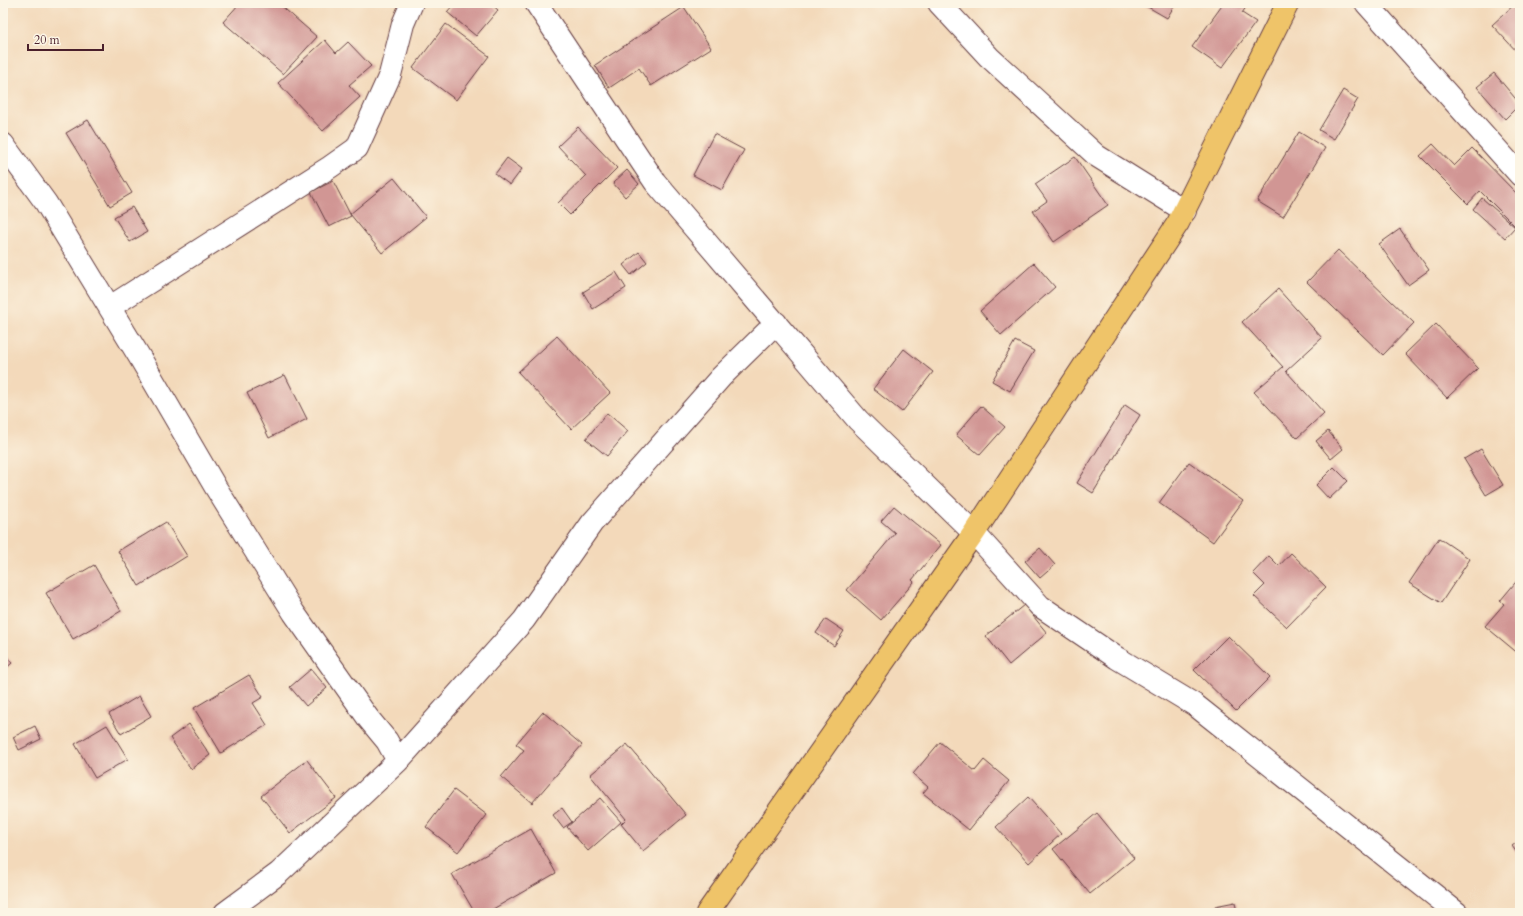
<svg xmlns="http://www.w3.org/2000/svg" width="1523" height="916" viewBox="0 0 1523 916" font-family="Cardo,serif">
<rect width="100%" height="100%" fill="#fcf5e5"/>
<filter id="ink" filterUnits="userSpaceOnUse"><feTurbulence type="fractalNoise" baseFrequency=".025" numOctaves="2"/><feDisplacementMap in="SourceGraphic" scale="8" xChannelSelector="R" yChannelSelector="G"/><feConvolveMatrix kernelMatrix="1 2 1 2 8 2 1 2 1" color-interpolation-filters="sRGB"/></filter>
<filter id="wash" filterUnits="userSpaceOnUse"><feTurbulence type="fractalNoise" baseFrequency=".012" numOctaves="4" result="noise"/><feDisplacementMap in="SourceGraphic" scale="16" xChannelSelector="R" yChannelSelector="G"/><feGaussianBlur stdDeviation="0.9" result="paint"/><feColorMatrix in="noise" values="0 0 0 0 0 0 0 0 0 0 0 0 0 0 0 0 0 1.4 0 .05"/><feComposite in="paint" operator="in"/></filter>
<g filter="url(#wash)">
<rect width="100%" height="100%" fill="#f3d9ba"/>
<g id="blocks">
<path fill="#d19694" d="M240 3H269L272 6 275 3H278L317 37 283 74 223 22Z
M455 3H490L498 10 476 36 447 12Z
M1141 3H1176L1167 18Z
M1224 3H1249L1242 13 1256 22 1222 68 1192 47Z
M1516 3H1520V55L1492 25Z
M684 7 711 48 651 86 639 68 609 88 595 65Z
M446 24 489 56 456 100 413 68Z
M325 40 336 53 348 42 371 66 349 85 360 97 323 131 278 83Z
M1494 73 1520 104 1505 119 1477 87Z
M1343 90 1358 99 1334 139 1319 130Z
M88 120 132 193 110 206 66 133Z
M578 127 617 168 570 215 558 203 586 176 558 146Z
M1299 132 1325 148 1283 217 1257 201Z
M714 134 744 150 722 190 693 175Z
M1433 144 1454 166 1472 148 1520 197V231L1480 191 1468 204 1420 156Z
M1075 157 1108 205 1054 242 1033 211 1047 201 1035 184Z
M507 158 522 169 510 185 495 174Z
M627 170 639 184 625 197 613 183Z
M394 178 426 217 382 253 350 214Z
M333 181 351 216 329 227 311 192Z
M1482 198 1515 227 1505 238 1473 209Z
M132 207 147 232 130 242 114 217Z
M1400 229 1429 270 1408 285 1379 244Z
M1338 250 1414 323 1383 355 1307 282Z
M639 252 647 262 631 275 623 265Z
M1034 263 1055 287 1001 335 980 311Z
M616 272 626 288 593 309 583 292Z
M1278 289 1322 338 1286 371 1324 413 1297 438 1254 392 1283 367 1242 322Z
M1436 324 1478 368 1447 398 1405 354Z
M557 336 610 393 571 429 518 372Z
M1015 341 1034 351 1010 391 992 381Z
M904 349 933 372 902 412 873 389Z
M285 375 307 419 269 438 247 393Z
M1125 405 1140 415 1093 493 1077 483Z
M981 406 1005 427 980 455 956 435Z
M607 413 628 431 607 456 586 439Z
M1328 431 1343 449 1331 459 1316 441Z
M1481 449 1503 485 1486 495 1464 459Z
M1189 462 1243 501 1213 542 1159 503Z
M1334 467 1348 481 1329 499 1316 485Z
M894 506 941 545 912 580 914 582 881 620 847 590 895 533 881 521Z
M166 522 187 556 139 586 118 551Z
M1439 538 1470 559 1441 603 1409 583Z
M1040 548 1055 565 1040 578 1025 561Z
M1291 553 1326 587 1287 627 1254 596 1265 585 1253 573 1269 556 1279 566Z
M94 565 121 611 73 639 46 593Z
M1520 577V655L1485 626 1504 604 1500 601Z
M1024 605 1047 633 1009 665 986 636Z
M826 619 844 631 834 646 816 633Z
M1228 636 1270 677 1236 711 1194 670Z
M3 653 12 663 3 671Z
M311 669 327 688 306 706 290 687Z
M249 675 263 697 253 703 267 725 221 753 194 708Z
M139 696 151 716 121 734 109 714Z
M543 712 582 745 532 803 501 777 524 750 516 744Z
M189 724 210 755 191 769 170 738Z
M107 725 128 759 95 778 75 744Z
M35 726 41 739 19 750 13 737Z
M940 742 975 771 984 760 1009 781 969 830 923 793 928 787 913 774Z
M627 744 686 815 643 851 621 824 626 819 590 775Z
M307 760 336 798 290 833 261 796Z
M454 790 487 815 458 852 426 827Z
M1028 797 1061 834 1029 863 996 827Z
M600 798 621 822 588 851 567 827Z
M562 808 572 822 563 828 553 815Z
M1097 813 1134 858 1090 894 1053 849Z
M531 829 556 873 486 913H475L452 874Z
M1520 840V857L1512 846Z
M1235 902 1237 913H1216L1215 906Z"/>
</g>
</g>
<g filter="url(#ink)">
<use href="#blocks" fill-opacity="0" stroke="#633b40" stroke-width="1"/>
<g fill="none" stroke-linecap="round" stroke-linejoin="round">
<defs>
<path id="minor" d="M536 3 655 182 858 420 974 533 1040 606 1117 658 1195 705 1457 913
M939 3 989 57 1097 156 1185 211
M1366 3 1520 175
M3 144 46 203 139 356 216 488 294 613 368 718 387 741 398 761 279 873 225 913
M110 307 330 167 357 148 390 75 403 24 412 3
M398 761 524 620 592 523 721 377 776 323"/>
<path id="major" d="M707 913 974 533 1178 223 1288 3"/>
</defs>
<use href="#minor" stroke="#633b40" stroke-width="24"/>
<use href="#major" stroke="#633b40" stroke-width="24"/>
<use href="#minor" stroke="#fff" stroke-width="22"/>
<use href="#major" stroke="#efc469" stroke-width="22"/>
</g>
</g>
<rect width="1523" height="916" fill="none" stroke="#fcf5e5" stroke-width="16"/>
<path d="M28 44v6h75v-6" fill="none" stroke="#4a1f2b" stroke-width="2"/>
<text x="34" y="44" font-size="12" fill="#4a1f2b" stroke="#fcf5e5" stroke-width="3" paint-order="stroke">20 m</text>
</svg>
